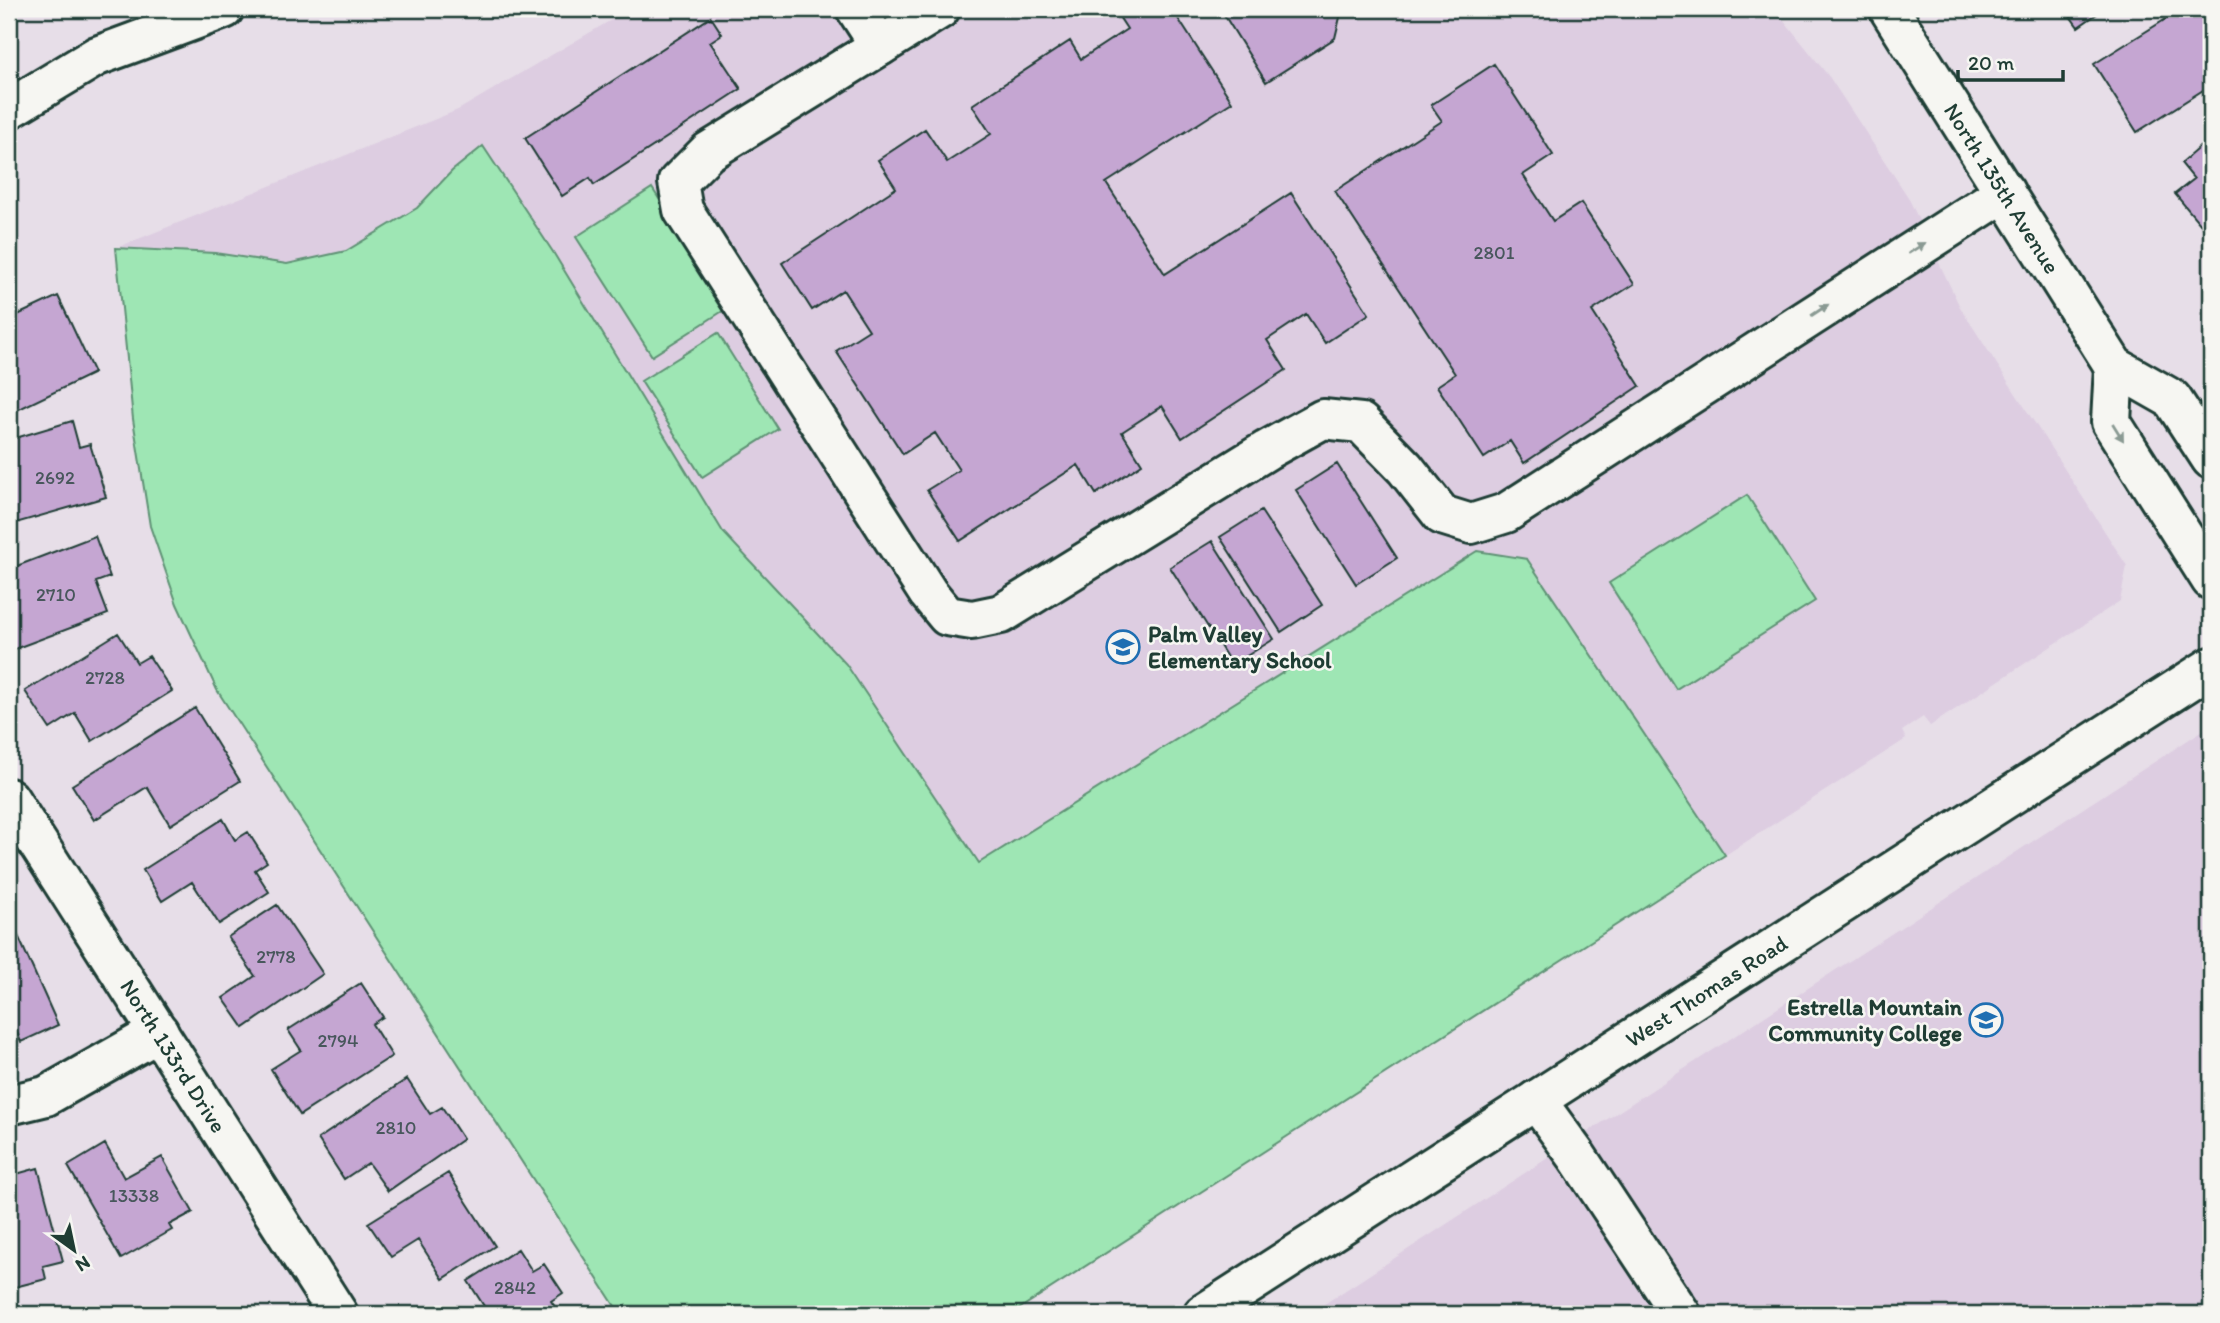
<svg xmlns="http://www.w3.org/2000/svg" width="2220" height="1323" viewBox="0 0 2220 1323" font-family="Itim,sans-serif">
<rect width="100%" height="100%" fill="#e7dee8"/>
<filter id="ink" filterUnits="userSpaceOnUse"><feTurbulence type="fractalNoise" baseFrequency=".0143" numOctaves="2"/><feDisplacementMap in="SourceGraphic" scale="14" xChannelSelector="R" yChannelSelector="G"/><feConvolveMatrix kernelMatrix="1 2 1 2 8 2 1 2 1" color-interpolation-filters="sRGB"/></filter>
<g filter="url(#ink)">
<path fill="#ddcde1" d="M630 9H1775L1830 78 1908 197 1960 307 2127 566 2120 601 1930 726 1923 717 1902 731 1906 739 1011 1314H620L217 690 177 604 150 526 133 419 116 248 458 110Z
M2211 725V1314H1309Z"/>
<path fill="#9ee6b4" stroke="#5e9274" stroke-width="2" d="M483 146 553 252 723 532 846 664 979 863 1477 551 1527 559 1725 855 1011 1314H620L217 690 177 604 150 526 133 419 116 248 215 253 287 264 346 251 417 208 452 171Z
M652 188 729 307 652 356 576 237Z
M718 333 778 429 702 477 641 381Z
M1747 495 1815 601 1676 689 1609 583Z"/>
<path fill="#c5a6d2" stroke="#1f3d34" stroke-width="2" d="M1121 9H1172L1232 102 1106 183 1165 274 1291 193 1369 314 1325 343 1306 314 1267 340 1286 370 1182 438 1162 406 1122 432 1142 464 1096 494 1078 465 960 541 927 490 959 470 935 433 903 454 836 351 869 330 843 290 812 310 782 263 896 188 878 160 925 129 947 162 991 134 972 105 1070 41 1081 59 1127 29 1116 12Z
M1224 9H1342L1335 38 1266 82 1223 13Z
M2065 9H2104L2078 27Z
M2182 9H2202L2211 23V85L2137 132 2094 64Z
M711 17 722 34 710 42 741 89 594 185 590 178 562 196 525 138Z
M1494 64 1553 155 1523 175 1553 221 1581 203 1634 284 1592 311 1640 386 1524 463 1510 441 1484 458 1437 386 1455 374 1335 191 1442 121 1431 105Z
M2211 137V237L2175 194 2194 179 2181 163Z
M58 296 94 373 9 414V319Z
M72 421 79 447 90 444 106 497 9 525V484L13 483 9 470V440Z
M1337 464 1397 558 1356 584 1296 490Z
M1261 511 1322 605 1281 632 1220 537Z
M95 536 110 577 96 582 108 614 9 651V595L14 593 9 579V569Z
M1212 541 1274 639 1232 665 1170 567Z
M118 633 137 663 149 656 172 691 92 741 75 713 50 729 25 691Z
M195 708 240 781 170 825 147 787 94 820 72 785Z
M223 819 235 840 248 832 267 862 255 870 269 892 219 924 192 882 162 901 143 870Z
M277 905 323 974 244 1028 223 998 255 976 228 937Z
M15 929 58 1025 21 1042 9 1014V932Z
M361 983 383 1017 372 1024 392 1056 300 1115 271 1069 301 1050 288 1030Z
M407 1079 430 1114 442 1107 463 1139 388 1191 368 1163 344 1179 318 1139Z
M105 1144 124 1178 162 1157 193 1212 169 1225 172 1230 121 1259 68 1166Z
M38 1168 63 1261 43 1266 46 1279 11 1288 9 1281V1215L12 1214 9 1203V1176Z
M448 1173 495 1246 443 1279 418 1240 391 1257 368 1223Z
M518 1249 532 1271 544 1264 563 1293 551 1301 560 1314H489L468 1281Z"/>
<g fill="none" stroke-linecap="round" stroke-linejoin="round">
<defs>
<g id="minor">
<path d="M856 9 880 46"/>
<path d="M940 9 708 152 678 182 683 210 928 593 947 616 972 620 1001 614 1267 450 1323 419 1361 423 1405 468 1442 515 1471 524 1506 513 2005 192"/>
<path id="s1" d="M1889 9 2114 366 2172 399 2211 459"/>
<path d="M9 109 97 56 224 9"/>
<path d="M2114 366 2111 422 2211 580"/>
<path id="s2" d="M9 798 338 1314"/>
<path d="M1536 1100 1576 1155 1681 1314"/>
<path d="M9 1105 46 1096 159 1032"/>
</g>
<g id="major">
<path id="s3" d="M1203 1314 2211 667"/>
</g>
</defs>
<use href="#minor" stroke="#1f3d34" stroke-width="44"/>
<use href="#major" stroke="#1f3d34" stroke-width="44"/>
<use href="#minor" stroke="#f6f6f2" stroke-width="38"/>
<use href="#major" stroke="#f6f6f2" stroke-width="38"/>
</g>
<defs><path id="oneway-solid" d="M-6-.8H1V-3.2L6.5 0L1 3.2V.8H-6Z" transform="scale(1.75)"/></defs>
<g fill="#8a9a93">
<use href="#oneway-solid" transform="translate(1917 248) rotate(-32)"/>
<use href="#oneway-solid" transform="translate(1820 310) rotate(-33)"/>
<use href="#oneway-solid" transform="translate(2118 432) rotate(58)"/>
</g>
</g>
<defs>
<symbol id="school-ring" viewBox="-11 -11 22 22"><circle r="9.5" fill="#f6f6f2" stroke="#1f6fb2" stroke-width="1.5"/><path d="M0-5L7-2L0 1L-7-2ZM-4 1L0 2.5L4 1V4Q0 6-4 4Z" fill="#1f6fb2"/></symbol>
<symbol id="university-ring" viewBox="-11 -11 22 22"><circle r="9.5" fill="#f6f6f2" stroke="#1f6fb2" stroke-width="1.5"/><path d="M0-5L7-2L0 1L-7-2ZM-4 1L0 2.5L4 1V4Q0 6-4 4Z" fill="#1f6fb2"/></symbol>
</defs>
<g fill-rule="evenodd">
<use href="#school-ring" x="1104" y="628" width="38" height="38"/>
<use href="#university-ring" x="1967" y="1001" width="38" height="38"/>
</g>
<g text-anchor="middle" dominant-baseline="central" stroke-width="5" stroke-linejoin="round" paint-order="stroke">
<g font-size="19" fill="#48575c">
<text x="1494" y="252">2801</text>
<text x="55" y="477">2692</text>
<text x="56" y="594">2710</text>
<text x="105" y="677">2728</text>
<text x="276" y="956">2778</text>
<text x="338" y="1040">2794</text>
<text x="396" y="1127">2810</text>
<text x="134" y="1195">13338</text>
<text x="515" y="1287">2842</text>
</g>
<g font-size="23" fill="#1f3d34" stroke="#f6f6f2">
<text stroke="none"><textPath href="#s1" startOffset="212">North 135th Avenue</textPath></text>
<text stroke="none"><textPath href="#s3" startOffset="598">West Thomas Road</textPath></text>
<text stroke="none"><textPath href="#s2" startOffset="306">North 133rd Drive</textPath></text>
</g>
<g font-size="23" font-weight="bold" fill="#1f3d34" stroke="#f6f6f2" text-anchor="start">
<text x="1148" y="634">Palm Valley<tspan x="1148" dy="26">Elementary School</tspan></text>
<text x="1962" y="1007" text-anchor="end">Estrella Mountain<tspan x="1962" dy="26">Community College</tspan></text>
</g>
</g>
<rect width="2220" height="1323" fill="none" stroke="#f6f6f2" stroke-width="35"/>
<rect x="18" y="18" width="2185" height="1288" fill="none" stroke="#1f3d34" stroke-width="2.5" filter="url(#ink)"/>
<g transform="translate(74 1250) rotate(147)" stroke="#f6f6f2" stroke-width="5" paint-order="stroke">
<path d="M0-5L12 26L0 18L-12 26Z" fill="#1f3d34"/>
<text y="-10" font-size="19" font-weight="bold" text-anchor="middle" fill="#1f3d34">N</text>
</g>
<path d="M1958 70v10h105v-10" fill="none" stroke="#1f3d34" stroke-width="3.5"/>
<text x="1968" y="70" font-size="21" fill="#1f3d34" stroke="#f6f6f2" stroke-width="5" paint-order="stroke">20 m</text>
</svg>
